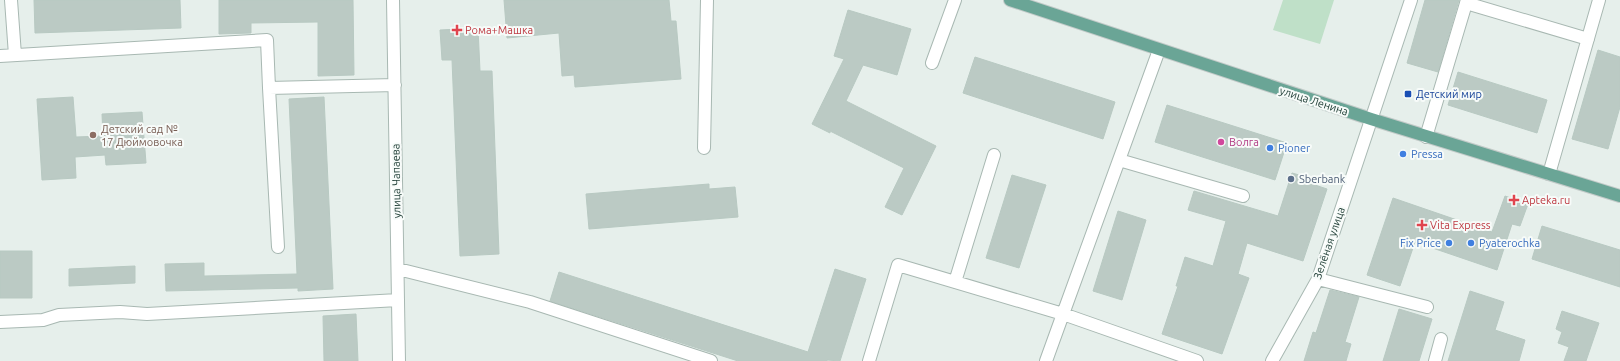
<svg xmlns="http://www.w3.org/2000/svg" width="1620" height="361" viewBox="0 0 1620 361" font-family="Ubuntu,sans-serif">
<rect width="100%" height="100%" fill="#e6efeb"/>
<path fill="#bfe0c8" d="M1283 0H1334L1320 44 1273 30Z"/>
<path fill="#bbcac4" stroke="#b8c9c2" d="M34 0H180L181 28 35 33Z
M219 0H353L354 75 318 76V22L251 23V33L219 34Z
M504 0H669L671 21H676L681 79 575 87 574 75 562 76 559 33 507 38Z
M1425 0H1459L1438 72 1407 63Z
M848 10 911 29 897 75 863 65 846 101 936 146 902 215 885 207 904 168 830 131V133L812 124 844 59 834 56Z
M478 28 480 71H492L499 254 460 256 452 60H442L440 30Z
M1598 50 1620 57V107L1608 149 1572 139Z
M975 57 1115 102 1103 139 963 93Z
M1458 72 1547 100 1537 133 1448 105Z
M73 97 76 137 103 136 102 114 142 112 146 163 106 165 105 155 75 157 76 178 42 180 37 99Z
M324 97 333 289 298 291V288L166 291 165 264 204 263V276L297 274 289 99Z
M1167 105 1287 143 1275 180 1155 142Z
M1292 173 1310 178 1309 183 1327 189 1303 261 1247 243 1238 274 1249 278 1222 354 1162 334 1178 286H1176L1185 257 1213 266 1226 221 1188 210 1194 191 1278 216Z
M1012 175 1046 185 1019 268 986 258Z
M709 184V189L735 187 738 217 589 229 586 194Z
M1505 196 1528 204 1520 226 1512 224 1497 270 1415 242 1400 286 1367 275 1393 198 1492 232Z
M1118 211 1146 220 1122 300 1093 291Z
M1542 226 1620 250V287L1532 259Z
M0 251H32V298H0Z
M135 266V283L69 286V269Z
M835 269 866 279 840 361 827 360V361H738L550 301 559 272 808 352Z
M1330 290 1359 297 1345 342 1351 344 1346 361H1304L1313 332 1316 333Z
M1470 291 1504 302 1495 330 1525 340 1519 361H1448Z
M1399 309 1432 319 1419 361H1383Z
M1562 311 1599 323 1586 361H1564L1569 347 1558 343 1562 332 1556 329Z
M356 314 358 361H324L323 316Z"/>
<g fill="none" stroke-linecap="round" stroke-linejoin="round">
<defs>
<path id="minor" d="M11 0 15 55
M393 0 399 361
M1466 3 1588 39
M1159 50 1063 314 1197 361
M0 56 267 40 269 88
M932 63 955 0
M1426 137 1467 0
M704 148 707 0
M1119 160 1243 196
M1549 174 1599 0
M278 247 269 88 395 85
M398 269 530 302 711 361
M1318 279 1427 307
M955 282 994 155
M0 322 43 320 59 315 120 312 147 314 398 300
M869 361 898 265 1063 314 1046 361
M1272 361 1318 279 1411 0
M1435 361 1441 339"/>
<path id="major" d="M1010 0 1371 119 1620 196"/>
</defs>
<use href="#minor" stroke="#a8b8b2" stroke-width="14"/>
<use href="#major" stroke="#c2cac8" stroke-width="14"/>
<use href="#minor" stroke="#fff" stroke-width="12"/>
<use href="#major" stroke="#6aa596" stroke-width="12"/>
</g>
<g fill="#e0444e" stroke="#f7fbf9" stroke-width="1.5">
<path d="M455 24h4v4h4v4h-4v4h-4v-4h-4v-4h4z"/>
<path d="M1512 194h4v4h4v4h-4v4h-4v-4h-4v-4h4z"/>
<path d="M1420 219h4v4h4v4h-4v4h-4v-4h-4v-4h4z"/>
</g>
<rect fill="#1a4fb4" stroke="#f7fbf9" stroke-width="1.5" x="1404" y="90" width="8" height="8" rx="2"/>
<circle fill="#8d6e63" stroke="#f7fbf9" stroke-width="1.5" cx="93" cy="135" r="4"/>
<circle fill="#d1479c" stroke="#f7fbf9" stroke-width="1.5" cx="1221" cy="142" r="4"/>
<g fill="#3f7fe0" stroke="#f7fbf9" stroke-width="1.5">
<circle cx="1270" cy="148" r="4"/>
<circle cx="1403" cy="154" r="4"/>
<circle cx="1449" cy="243" r="4"/>
<circle cx="1471" cy="243" r="4"/>
</g>
<circle fill="#5c6f8a" stroke="#f7fbf9" stroke-width="1.5" cx="1291" cy="179" r="4"/>
<g text-anchor="middle" dominant-baseline="central" stroke-width="4" stroke-linejoin="round" paint-order="stroke">
<g font-size="11" fill="#be3a42" stroke="#f7fbf9" text-anchor="start">
<text x="465" y="30">Рома+Машка</text>
<text x="1522" y="200">Apteka.ru</text>
<text x="1430" y="225">Vita Express</text>
</g>
<g font-size="11" fill="#164399" stroke="#f7fbf9" text-anchor="start">
<text x="1416" y="94">Детский мир</text>
</g>
<g font-size="11" fill="#24423a" stroke="#f7fbf9">
<text transform="translate(1314 101) rotate(18)">улица Ленина</text>
<text transform="translate(396 181) rotate(-91)">улица Чапаева</text>
<text transform="translate(1329 243) rotate(-71)">Зелёная улица</text>
</g>
<g font-size="11" fill="#785e54" stroke="#f7fbf9" text-anchor="start">
<text x="101" y="129">Детский сад №<tspan x="101" dy="13">17 Дюймовочка</tspan></text>
</g>
<g font-size="11" fill="#b23c85" stroke="#f7fbf9" text-anchor="start">
<text x="1229" y="142">Волга</text>
</g>
<g font-size="11" fill="#366cbe" stroke="#f7fbf9" text-anchor="start">
<text x="1278" y="148">Pioner</text>
<text x="1411" y="154">Pressa</text>
<text x="1441" y="243" text-anchor="end">Fix Price</text>
<text x="1479" y="243">Pyaterochka</text>
</g>
<g font-size="11" fill="#4e5e75" stroke="#f7fbf9" text-anchor="start">
<text x="1299" y="179">Sberbank</text>
</g>
</g>
</svg>
